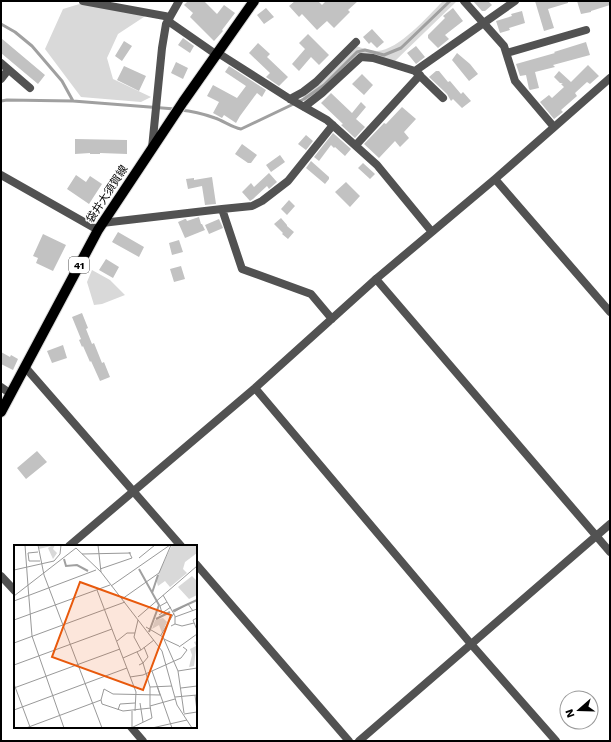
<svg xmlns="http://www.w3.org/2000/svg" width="611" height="742" viewBox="0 0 611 742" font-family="'Work Sans','Noto Sans JP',sans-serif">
<rect width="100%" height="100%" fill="#fff"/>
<path fill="#d9d9d9" d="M443 1H457L395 61 361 55 305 106 302 95 356 46C362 48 372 51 377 51 399 50 428 16 443 1Z
M86 2 150 13 118 34 107 58 113 79 151 97 141 102 81 97 45 49 63 9Z
M92 270 110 280 125 295 102 304 94 305 87 282Z"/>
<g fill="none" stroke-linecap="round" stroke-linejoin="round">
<path stroke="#a0a0a0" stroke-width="3" d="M1 24 15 32 32 46 62 81 73 101
M1 101 7 100 73 101 175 109
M180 110C192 111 204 114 215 118 224 121 231 127 241 129L304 99 324 85 357 52 365 50 384 55 401 48 450 1"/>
</g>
<path fill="#c2c2c2" d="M188 1H204L217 14 224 5 235 13 222 30 223 31 214 41 190 17 193 13 184 5Z
M295 1H318L322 5 326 1H358L348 10 350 12 334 28 327 21 317 30 302 14 299 17 289 6Z
M473 1H488L492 5 485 11H482Z
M535 1H568V3L548 9 554 28 544 31Z
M577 1H610V5L591 11V12L581 14Z
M266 8 274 17 264 24 257 15Z
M453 8 463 21 445 35 449 39 438 48 428 38V35L445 18 443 16Z
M522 11 525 23 509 28 510 30 500 33 496 21 512 16 511 14Z
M372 29 384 42 377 48 371 42 369 44 363 37Z
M308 34 329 55 319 65 311 57 299 71 292 64 305 49 299 43Z
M1 38 45 75 38 84 1 53Z
M183 38 194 46 190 53 178 45Z
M124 41 132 46 122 61 115 56Z
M586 42 590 55 553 65 555 67 535 72 539 88 530 90 529 89 526 75 520 76 516 64 555 53 554 52Z
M258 43 270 54 267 57 288 77 279 86 266 77 270 73 249 53Z
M416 46 425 57 416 64 407 53Z
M457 53 470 64 478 74 469 81 452 60Z
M176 62 188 68 183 79 171 73Z
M588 65 599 76 590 84 587 82 575 93 577 96 561 110 563 112 554 119 540 102 549 95 552 98 564 87 561 84 563 83H560L554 77 559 71 571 82Z
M124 66 146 76 139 91 117 80Z
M229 66 266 90 262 97 257 93 240 116 236 123 224 115 222 118 213 113 219 102 207 96 213 85 237 98 246 86 225 72Z
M436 71H439L448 82 450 81 461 94 463 92 471 101 462 108 453 99 451 101 447 94 429 77Z
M362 74 373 85 364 95 352 84Z
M331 93 352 113 361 102 366 107 356 119 365 127 355 138 341 125 343 124 321 103Z
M402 107 416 119 404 132 409 138 400 147 395 141 379 158 364 144 384 123 386 124Z
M333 133 351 149 345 156 335 147 334 148 331 145 319 161 314 157Z
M306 135 313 141 306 150 298 144Z
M75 139 127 140V154L100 153V154H90V153L75 154Z
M242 144 257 155 251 163H248L235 154Z
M280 155 285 162 271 172 266 165Z
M311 161 329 177V179L325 184 306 168Z
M363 163 375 174 370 179 358 168Z
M269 173 277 182 269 189 267 186 253 199 250 201 242 192 251 183 254 187Z
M76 175 86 182 90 176 102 184 89 204 67 189Z
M212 177 216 204 205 205 202 186 188 189 186 179 194 178V180Z
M346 182 360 196 350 207 335 192Z
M289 200 295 206 287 215 281 209Z
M199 217 201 224H202L205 230 185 238 178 222 185 219H186L187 221Z
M281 218 287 225V226L294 232 288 239 282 234 283 233 274 224Z
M219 219 223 228 209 234 205 225Z
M118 232 144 247 139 257 112 242Z
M43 234 66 245 53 271 36 263 38 258 33 256Z
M179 240 183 252 172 255 169 243Z
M106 259 119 267 113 278 99 270Z
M181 266 185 279 174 282 170 269Z
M82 313 88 328 86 329 92 344 94 343 102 363 104 362 110 377 100 381 91 361 90 362 83 346 82 347 79 340 81 339 72 317Z
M63 345 67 358 52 363 47 351Z
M1 352 10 357 11 355 18 359 13 370 1 364Z
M37 451 47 462 26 479 17 468Z"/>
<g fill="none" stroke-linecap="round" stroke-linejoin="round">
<defs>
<path id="primary" d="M1 412 98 230 183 102 254 1"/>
</defs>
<use href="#primary" stroke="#dbdbdb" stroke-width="12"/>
<path stroke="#525252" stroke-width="8" d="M83 1 170 17
M464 1 504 46 515 81 554 127
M168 21 217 55
M218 53 290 99 327 120 377 165 432 232
M507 53 586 30
M1 63 30 88
M1 79 8 70
M443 98 415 71 515 1
M290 99 303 92 316 82 356 42
M304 107 322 93 361 57 373 58 415 71
M356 145 420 75
M152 148 162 48 166 24 179 1
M495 179 610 312
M222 209 242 269 311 294 332 319
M102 223 222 209 252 206 262 201 288 181 333 125
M25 367 181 546
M1 387 11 394
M255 388 471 644 556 741
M69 546 255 388 376 279 495 179 610 78
M196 564 349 741
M1 576 15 591
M131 727 143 741"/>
<path stroke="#525252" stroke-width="8" d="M1 175 98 230
M376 279 610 552
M359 741 610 524"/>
<use href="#primary" stroke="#000" stroke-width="10"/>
</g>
<g text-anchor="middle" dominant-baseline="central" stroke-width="3" stroke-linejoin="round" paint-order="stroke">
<rect fill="#fff" stroke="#4c4c4c" stroke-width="1" x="69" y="257" width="20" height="16" rx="3"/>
<g font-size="10" font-weight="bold" fill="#000">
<text x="79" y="265">41</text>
</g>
<g font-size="11" fill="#000" stroke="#fff">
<text transform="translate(107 194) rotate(-57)">袋井大須賀線</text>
</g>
</g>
<g transform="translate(14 545)">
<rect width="183" height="183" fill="#fff"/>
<path d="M25 0H41L39 4 43 8 39 14 34 3 37 1 25 4ZM158 0H183V8L171 17 169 24 173 28 156 42 151 36 144 41 142 34ZM178 31 183 36V50L175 54 164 42ZM149 73 153 77 148 88 145 80 138 84 141 75ZM183 96 180 121 175 122 178 110 176 104 182 101 180 97Z" fill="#d9d9d9"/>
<path fill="none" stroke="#a0a0a0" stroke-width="2" d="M50 14 52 21 63 20 74 26M125 24 145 60 135 87M138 48 144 30M159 66 183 55M142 74 156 67"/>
<path fill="none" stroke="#999" stroke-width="1" d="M11 0 14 41M24 0 30 30 88 183M84 0 87 27 148 106 163 160 178 183M24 7 14 8 15 16H26M68 9 117 8M125 13 141 0M86 24 118 13 115 7M0 25 40 16 46 9 47 0M14 41 18 91 50 183M97 41 156 0M83 45 122 147 121 166M149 50 161 71V79L157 81M0 51 62 3 87 27M108 54 145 28 157 0M0 56 82 25M160 67 174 59 179 66M148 68 146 61 153 57M145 70 157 62M124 72 183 21M161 72 183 64M183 73 179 75 183 85M0 75 96 40M124 75 120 92 127 105M161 79 168 81 180 78M132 82 149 92 164 126 170 168M147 90 160 68M150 94 165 101M103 96 113 88H121M0 98 111 57M165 102 183 89M123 107 129 118M109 113 127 105 140 95M129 118 134 112 130 102M0 120 98 84M125 120 129 118 136 142V161M138 126 158 183M164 126 183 123M116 132 129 130 167 113 173 105 169 102M0 139 16 182M136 142 158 141M0 143 106 104M167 143 183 141M181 150 183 166M161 152 183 150M87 155 90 144 99 149 146 150 143 141M126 158 129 177M0 165 113 123M104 165 106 159 121 158M118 166V182M170 169 183 167M12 183 87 155 88 159 109 166 137 163M117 183 138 173 136 161 161 154M138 183 173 175"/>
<path fill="#e8590c" fill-opacity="0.15" stroke="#e8590c" stroke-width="2" d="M66 37 157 70 129 145 38 112Z"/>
<rect width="183" height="183" fill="none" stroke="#000" stroke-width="2"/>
</g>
<rect width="611" height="742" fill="none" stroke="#000000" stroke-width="4"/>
<g transform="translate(579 710) rotate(250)"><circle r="19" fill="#ffffff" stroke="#999999"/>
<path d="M0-3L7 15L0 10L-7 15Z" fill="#000000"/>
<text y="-6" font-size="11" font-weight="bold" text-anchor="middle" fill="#000000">N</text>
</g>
</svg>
